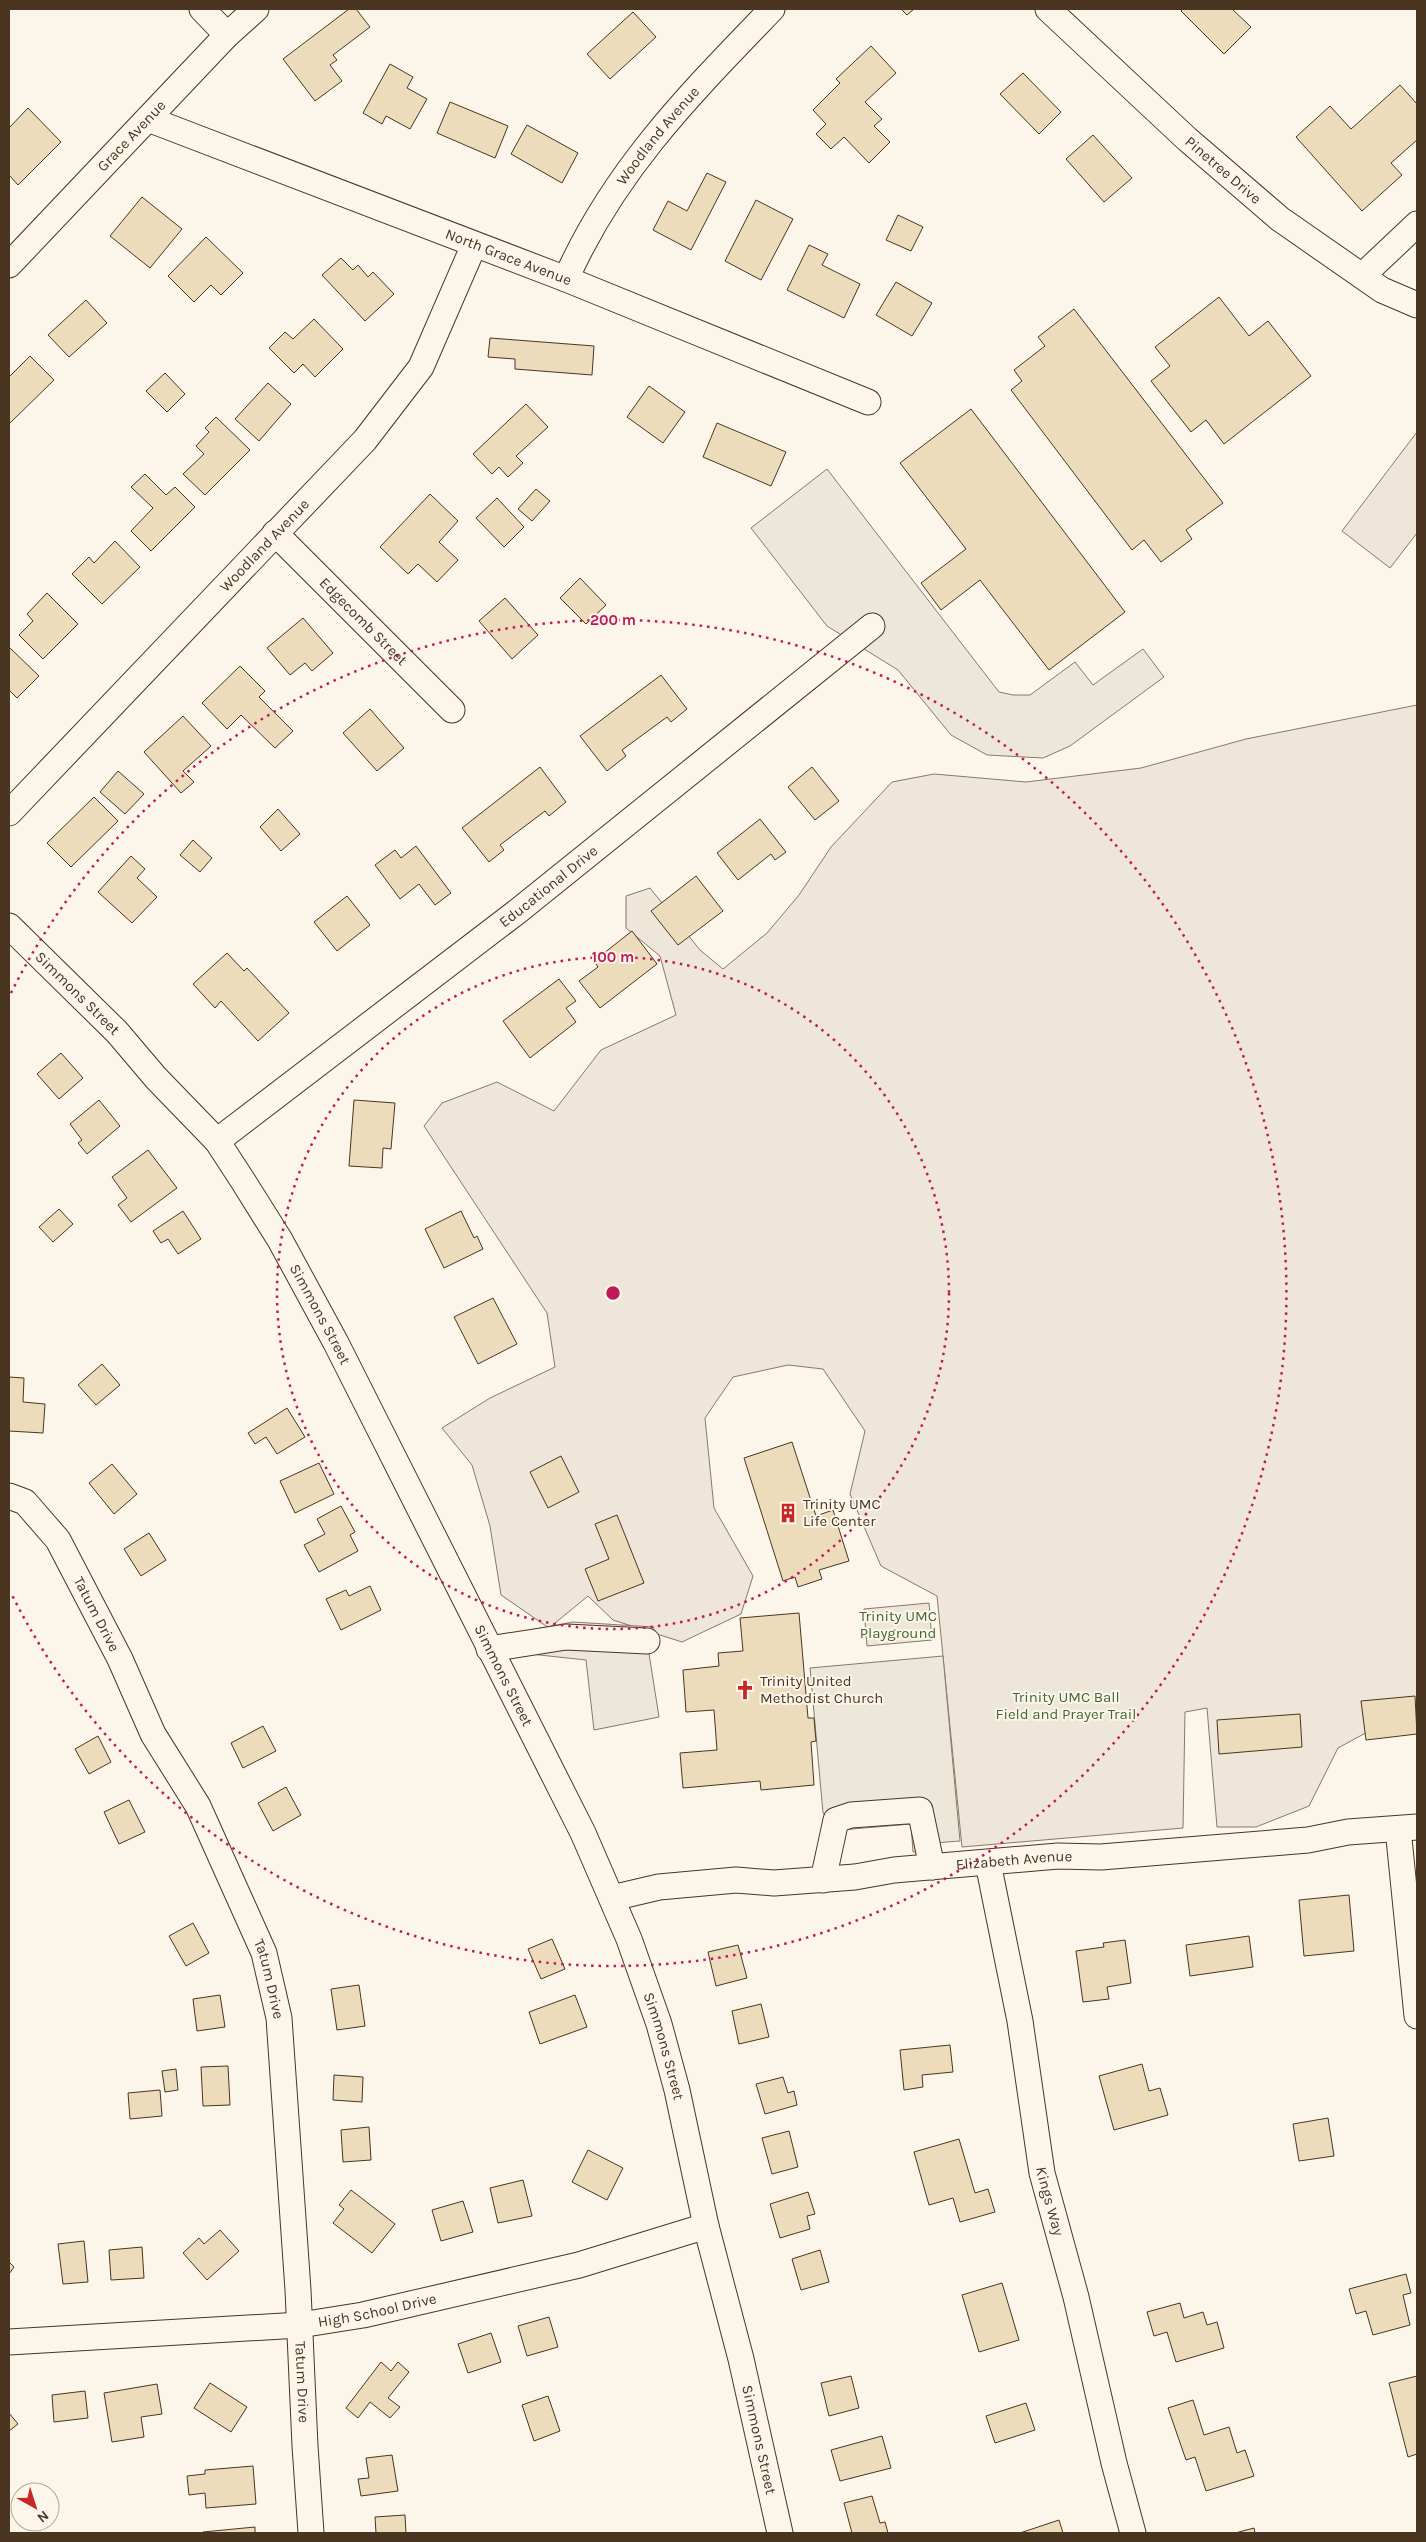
<svg xmlns="http://www.w3.org/2000/svg" width="1426" height="2542" viewBox="0 0 1426 2542" font-family="Karla,sans-serif">
<rect width="100%" height="100%" fill="#fbf6e9"/>
<path fill="#ede6d9" stroke="#887966" d="M1417 432V533L1390 568 1342 531Z
M1417 705V1705L1338 1748 1309 1806 1256 1827H1217L1207 1708 1185 1712 1183 1828 962 1847 937 1596 881 1566 850 1494 865 1431 823 1369 788 1365 733 1377 705 1418 714 1508 753 1576 741 1614 682 1642 613 1620 588 1596 549 1628 501 1595 490 1526 472 1465 442 1428 490 1398 555 1367 547 1313 424 1126 442 1103 497 1082 554 1111 601 1050 676 1015 660 956 626 928V896L650 888 700 950 723 969 767 933 799 895 831 847 892 782 934 774 1026 782 1141 768 1246 739Z
M929 1603 932 1640 867 1646 864 1609Z"/>
<path fill="#ede7d9" stroke="#887966" d="M827 469 999 692 1013 695H1030L1075 662 1093 685 1143 649 1164 677 1070 746 1043 758 987 755 951 735 898 670 827 626 751 528Z
M573 1622 654 1627 647 1641 659 1717 594 1730 586 1660 521 1653 510 1634Z
M943 1656 960 1841 934 1843 935 1850 913 1852 911 1824 840 1830 823 1813 810 1668Z"/>
<path fill="#ecdcbc" stroke="#4a3520" d="M349 9H356L370 27 333 55 337 60 330 65 342 81 315 101 283 59Z
M901 9H914L907 15Z
M1183 9H1232L1251 27 1224 54 1181 11Z
M633 12 656 37 610 79 587 54Z
M871 46 896 73 865 102 882 119 874 126 890 142 869 163 844 137 831 149 816 134 826 124 813 110 840 83 836 79Z
M390 64 413 77 407 88 427 99 410 129 386 116 382 124 363 113Z
M1023 73 1061 112 1039 134 1000 94Z
M1400 85 1417 104V140L1391 163 1402 175 1362 211 1296 137 1330 106 1351 129Z
M450 102 508 126 495 158 437 133Z
M28 108 61 142 18 185 9 175V128Z
M527 125 578 153 562 183 511 154Z
M1093 135 1132 178 1104 202 1066 159Z
M707 173 726 182 691 250 653 230 668 201 687 211Z
M142 197 182 229 150 268 110 236Z
M756 200 793 219 761 280 725 261Z
M898 215 923 227 911 251 886 240Z
M206 237 243 273 221 295 211 285 194 302 168 276Z
M809 245 828 254 822 265 860 284 844 318 787 290Z
M341 258 353 270 358 265 368 277 373 272 394 294 365 321 322 275Z
M896 282 932 303 912 336 876 315Z
M1219 297 1249 336 1268 321 1311 376 1224 444 1206 420 1191 432 1151 381 1170 366 1155 347Z
M86 300 107 323 69 357 48 335Z
M1074 309 1223 503 1186 530 1192 539 1161 562 1144 540 1132 550 1011 390 1022 381 1014 370 1045 346 1038 337Z
M314 319 343 349 315 377 303 364 294 373 269 348 285 332 293 339Z
M490 338 594 346 592 375 515 369V359L488 357Z
M30 356 54 380 9 424V377Z
M165 373 185 394 167 412 146 391Z
M268 383 291 404 259 441 235 419Z
M649 386 685 412 663 443 627 417Z
M526 404 548 427 516 456 523 463 508 477 499 467 492 474 473 454Z
M971 409 1125 612 1049 670 980 580 941 610 921 583 966 549 900 463Z
M216 417 250 450 205 495 183 474 204 454 196 446 209 432 205 428Z
M717 423 786 452 771 486 703 457Z
M145 474 166 495 175 487 195 507 151 551 131 531 153 508 131 487Z
M536 489 550 501 532 521 518 509Z
M430 494 458 521 439 542 458 560 437 582 418 564 408 574 380 547Z
M497 498 524 527 504 547 476 518Z
M115 541 140 567 102 604 72 574 89 557 94 563Z
M580 578 606 605 586 624 560 598Z
M47 593 78 624 43 659 19 635 33 621 27 614Z
M505 598 538 635 512 659 479 621Z
M303 618 333 653 312 671 305 663 290 675 267 648Z
M9 647 39 676 17 698 9 690Z
M240 666 265 691 259 697 293 731 275 748 241 715 227 729 202 703Z
M661 675 687 709 671 722 667 717 622 750 626 756 607 771 580 736Z
M370 709 404 748 377 771 343 733Z
M183 716 211 746 183 771 194 782 181 793 144 752Z
M540 767 566 802 549 816 545 811 500 845 504 850 489 862 462 828Z
M812 767 839 801 815 820 788 787Z
M118 771 144 794 125 814 100 792Z
M94 797 118 821 71 867 47 843Z
M278 809 300 834 281 851 260 827Z
M760 819 786 852 775 860 771 854 738 880 717 853Z
M193 840 212 858 200 872 180 855Z
M416 846 451 893 435 905 419 884 400 899 375 865 395 850 401 858Z
M131 856 145 869 137 878 157 897 132 923 98 892Z
M696 876 723 911 678 945 651 911Z
M347 896 370 925 337 951 314 922Z
M632 931 657 964 600 1008 579 981 598 967 594 961Z
M227 953 244 971 247 968 289 1013 258 1041 221 1001 215 1008 193 984Z
M559 979 576 1001 566 1008 576 1022 530 1058 503 1021Z
M61 1053 83 1078 59 1099 37 1074Z
M99 1100 120 1126 87 1154 78 1143 82 1140 70 1124Z
M354 1100 395 1103 391 1149 383 1148 382 1168 349 1166Z
M148 1150 177 1188 131 1222 118 1205 127 1198 112 1177Z
M59 1209 73 1224 53 1242 39 1227Z
M183 1211 201 1239 178 1254 168 1239 161 1243 153 1231Z
M461 1211 474 1238 477 1236 483 1249 444 1268 425 1229Z
M493 1298 517 1344 478 1364 454 1317Z
M102 1364 120 1385 96 1405 78 1385Z
M9 1377 24 1378 23 1402 45 1404 43 1433 9 1431Z
M287 1408 305 1437 277 1454 266 1437 255 1444 248 1433Z
M792 1442 816 1516 833 1510 849 1561 819 1570 822 1579 798 1587 795 1577 783 1581 744 1458Z
M561 1456 579 1492 548 1508 530 1472Z
M319 1463 334 1494 295 1513 280 1481Z
M112 1464 137 1494 114 1514 89 1483Z
M341 1506 355 1532 350 1535 358 1551 319 1572 304 1545 325 1534 317 1519Z
M617 1515 644 1583 598 1601 585 1569 609 1559 595 1524Z
M149 1533 166 1560 141 1576 124 1549Z
M370 1586 381 1610 341 1630 326 1599 346 1590 349 1596Z
M799 1613 808 1718H814L815 1730 816 1741 811 1742 814 1785 761 1790 760 1781 683 1788 680 1753 717 1750 714 1710 686 1712 683 1670 719 1666 718 1653 743 1651 740 1618Z
M1415 1696 1417 1734 1366 1740 1361 1701Z
M1300 1714 1302 1747 1219 1754 1217 1720Z
M263 1726 276 1751 243 1768 231 1743Z
M98 1736 111 1762 89 1774 75 1749Z
M286 1787 301 1815 273 1831 258 1803Z
M129 1800 145 1832 119 1844 104 1812Z
M1349 1895 1354 1951 1304 1956 1299 1900Z
M193 1923 209 1953 186 1966 169 1936Z
M1249 1936 1253 1967 1190 1976 1186 1945Z
M552 1939 565 1969 541 1979 528 1949Z
M1125 1940 1131 1983 1107 1987 1109 1999 1083 2002 1076 1951 1104 1947 1103 1943Z
M738 1945 747 1978 716 1986 708 1952Z
M359 1985 365 2026 337 2030 331 1989Z
M220 1995 225 2027 197 2031 193 1999Z
M575 1995 587 2027 540 2044 529 2012Z
M761 2004 769 2037 739 2044 732 2011Z
M950 2045 953 2072 922 2075 923 2087 904 2090 900 2050Z
M1142 2064 1149 2091 1160 2088 1168 2115 1114 2130 1099 2076Z
M228 2066 230 2105 203 2106 201 2067Z
M176 2069 178 2090 165 2092 162 2071Z
M334 2075 363 2077 362 2102 333 2100Z
M783 2077 788 2093 794 2091 797 2105 765 2114 756 2084Z
M160 2090 162 2116 130 2119 128 2093Z
M1328 2118 1334 2156 1299 2161 1293 2124Z
M369 2127 371 2160 343 2162 341 2130Z
M789 2131 798 2167 772 2174 762 2138Z
M959 2139 975 2193 988 2189 995 2212 960 2222 953 2198 929 2205 914 2152Z
M588 2150 623 2168 607 2200 572 2182Z
M523 2180 532 2216 498 2223 490 2188Z
M351 2190 395 2224 372 2253 333 2223 344 2209 339 2205Z
M808 2192 815 2214 807 2216 810 2229 780 2238 770 2204Z
M463 2201 473 2232 441 2241 432 2210Z
M220 2230 239 2251 207 2280 183 2253 199 2238 204 2244Z
M84 2241 88 2282 63 2284 58 2244Z
M142 2247 144 2278 111 2280 109 2250Z
M820 2250 829 2282 801 2290 792 2259Z
M9 2262 14 2267 9 2274Z
M1406 2274 1411 2293 1403 2295 1410 2325 1373 2335 1366 2311 1356 2314 1349 2289Z
M1002 2283 1019 2340 979 2352 962 2295Z
M1180 2303 1184 2318 1203 2312 1207 2325 1217 2322 1224 2348 1176 2362 1167 2332 1154 2336 1147 2312Z
M549 2317 558 2347 527 2356 518 2326Z
M491 2333 501 2362 468 2373 458 2344Z
M381 2362 391 2371 398 2362 409 2372 388 2398 400 2407 390 2418 370 2402 358 2418 346 2408Z
M851 2376 859 2408 829 2416 821 2383Z
M1417 2376V2454L1408 2457 1389 2383Z
M210 2383 247 2407 231 2432 194 2408Z
M157 2384 162 2414 141 2417 144 2437 112 2442 104 2393Z
M85 2391 88 2418 54 2422 52 2395Z
M548 2396 560 2431 534 2441 522 2405Z
M1193 2400 1204 2435 1229 2427 1237 2453 1245 2450 1254 2476 1206 2491 1195 2457 1186 2460 1168 2408Z
M1026 2403 1035 2430 995 2443 986 2416Z
M9 2413 18 2424 9 2431Z
M882 2436 891 2468 840 2481 831 2450Z
M392 2455 398 2491 361 2496 358 2479 369 2478 366 2458Z
M253 2466 256 2504 206 2508 205 2493 189 2495 187 2476 205 2474V2470Z
M872 2496 880 2523 885 2522 888 2533H852L844 2503Z
M405 2515 406 2533H376L375 2517Z
M1059 2520 1063 2533H1020Z
M255 2527V2533H203V2532Z
M1254 2528 1255 2533H1235Z"/>
<g fill="none" stroke-linecap="round" stroke-linejoin="round">
<defs>
<g id="minor">
<path d="M202 9 227 35"/>
<path id="s1" d="M1048 9 1187 139 1280 219 1382 290 1417 305"/>
<path id="s2" d="M148 119 566 279 868 402"/>
<path id="s3" d="M9 265 227 35 256 9"/>
<path d="M1362 276 1417 224"/>
<path id="s4" d="M566 279C614 170 691 93 772 9"/>
<path id="s5" d="M275 533 452 710"/>
<path id="s6" d="M9 813 365 440 421 367 474 245"/>
<path id="s7" d="M9 926 117 1032 156 1078 217 1141 243 1181 280 1240 336 1343 583 1833 629 1939 659 2024 677 2090 706 2226 741 2359 780 2533"/>
<path id="s8" d="M217 1141 518 911 872 626"/>
<path id="s9" d="M9 1496 25 1502 58 1540 120 1659 153 1734 198 1806 264 1953 279 2018 298 2290 305 2446 311 2533"/>
<path d="M489 1649 566 1637 647 1641"/>
<path d="M1398 1829 1417 2016"/>
<path id="s10" d="M988 1863 1020 2021 1042 2173 1076 2297 1114 2463 1133 2533"/>
<path d="M823 1880 836 1820 851 1815 920 1810 932 1867"/>
<path id="s11" d="M612 1898 659 1887 736 1880 774 1883 855 1877 894 1870 1058 1856 1101 1857 1308 1840 1348 1832 1417 1827"/>
<path id="s12" d="M9 2342 300 2325 363 2315 579 2265 706 2226"/>
</g>
</defs>
<use href="#minor" stroke="#4a3520" stroke-width="27"/>
<use href="#minor" stroke="#fbf6e9" stroke-width="25"/>
</g>
<g fill="none" stroke="#c2185b" stroke-width="2.5" stroke-dasharray="2.5 5">
<circle cx="613" cy="1293" r="336"/>
<path d="M11 993A673 673 0 1 1 11 1593"/>
</g>
<defs>
<symbol id="building-bare" viewBox="-9 -9 18 18"><path d="M-4-6H4V6H1V3H-1V6H-4ZM-2.5-4.3h1.7v1.8h-1.7ZM.8-4.3h1.7v1.8H.8ZM-2.5-1h1.7V.8h-1.7ZM.8-1h1.7V.8H.8Z" fill="#c62828" stroke="#fbf6e9" stroke-width="2.5" paint-order="stroke"/></symbol>
<symbol id="church-bare" viewBox="-9 -9 18 18"><path d="M-1.2-6h2.4v3.5h3.3v2.4h-3.3V6h-2.4V-.1h-3.3v-2.4h3.3Z" fill="#c62828" stroke="#fbf6e9" stroke-width="2.5" paint-order="stroke"/></symbol>
</defs>
<g fill-rule="evenodd">
<use href="#building-bare" x="774" y="1499" width="28" height="28"/>
<use href="#church-bare" x="731" y="1676" width="28" height="28"/>
</g>
<g text-anchor="middle" dominant-baseline="central" stroke-width="4" stroke-linejoin="round" paint-order="stroke">
<g font-size="15" fill="#4a3520" stroke="#fbf6e9">
<text stroke="none"><textPath href="#s3" startOffset="178">Grace Avenue</textPath></text>
<text stroke="none"><textPath href="#s4" startOffset="171">Woodland Avenue</textPath></text>
<text stroke="none"><textPath href="#s1" startOffset="238">Pinetree Drive</textPath></text>
<text stroke="none"><textPath href="#s2" startOffset="386">North Grace Avenue</textPath></text>
<text stroke="none"><textPath href="#s6" startOffset="370">Woodland Avenue</textPath></text>
<text stroke="none"><textPath href="#s5" startOffset="125">Edgecomb Street</textPath></text>
<text stroke="none"><textPath href="#s8" startOffset="418">Educational Drive</textPath></text>
<text stroke="none"><textPath href="#s7" startOffset="96">Simmons Street</textPath></text>
<text stroke="none"><textPath href="#s7" startOffset="501">Simmons Street</textPath></text>
<text stroke="none"><textPath href="#s9" startOffset="151">Tatum Drive</textPath></text>
<text stroke="none"><textPath href="#s7" startOffset="906">Simmons Street</textPath></text>
<text stroke="none"><textPath href="#s11" startOffset="405">Elizabeth Avenue</textPath></text>
<text stroke="none"><textPath href="#s9" startOffset="556">Tatum Drive</textPath></text>
<text stroke="none"><textPath href="#s7" startOffset="1311">Simmons Street</textPath></text>
<text stroke="none"><textPath href="#s10" startOffset="344">Kings Way</textPath></text>
<text stroke="none"><textPath href="#s12" startOffset="370">High School Drive</textPath></text>
<text stroke="none"><textPath href="#s9" startOffset="961">Tatum Drive</textPath></text>
<text stroke="none"><textPath href="#s7" startOffset="1716">Simmons Street</textPath></text>
</g>
<g font-size="15" fill="#4a3520" stroke="#fbf6e9" text-anchor="start">
<text x="803" y="1504">Trinity UMC<tspan x="803" dy="17">Life Center</tspan></text>
<text x="760" y="1681">Trinity United<tspan x="760" dy="17">Methodist Church</tspan></text>
</g>
<g font-size="15" fill="#436837" stroke="#fbf6e9">
<text x="898" y="1616">Trinity UMC<tspan x="898" dy="17">Playground</tspan></text>
<text x="1066" y="1697">Trinity UMC Ball<tspan x="1066" dy="17">Field and Prayer Trail</tspan></text>
</g>
</g>
<circle cx="613" cy="1293" r="8" fill="#c2185b" stroke="#fbf6e9" stroke-width="2.5"/>
<g font-size="15" text-anchor="middle" font-weight="bold" fill="#c2185b" stroke="#fbf6e9" stroke-width="4" stroke-linejoin="round" paint-order="stroke">
<text x="613" y="625">200 m</text>
<text x="613" y="962">100 m</text>
</g>
<rect width="1426" height="2542" fill="none" stroke="#4a3520" stroke-width="20"/>
<g transform="translate(35 2507) rotate(141)"><circle r="24" fill="#fbf6e9" stroke="#b4a999"/>
<path d="M0-4L9 19L0 12L-9 19Z" fill="#c62828"/>
<text y="-8" font-size="14" font-weight="bold" text-anchor="middle" fill="#4a3520">N</text>
</g>
</svg>
